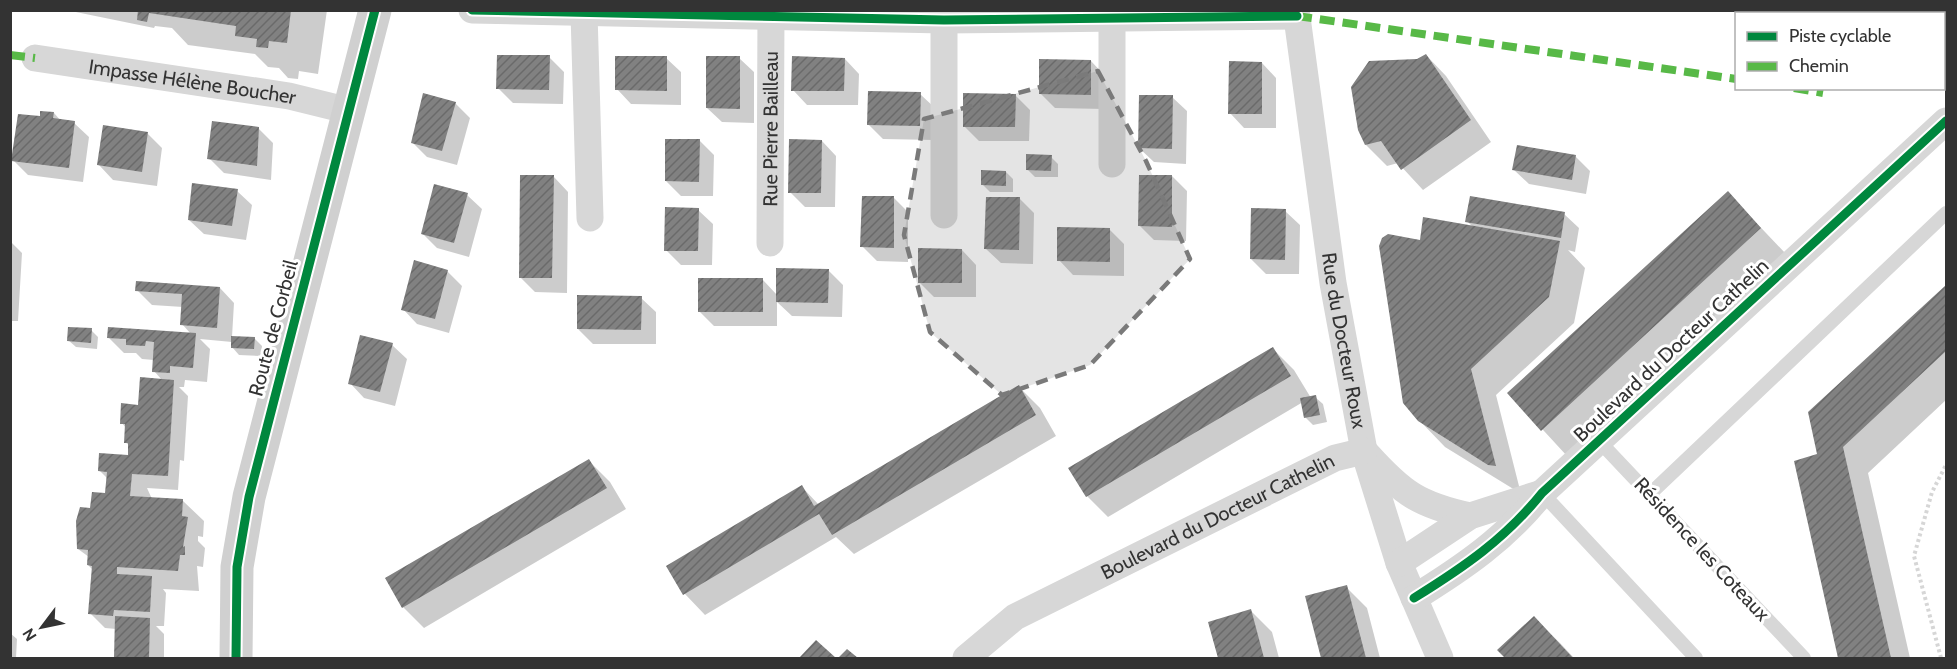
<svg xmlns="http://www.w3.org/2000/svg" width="1957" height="669" viewBox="0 0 1957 669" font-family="Cabin,sans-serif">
<defs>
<pattern id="building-hatch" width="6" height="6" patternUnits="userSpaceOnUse" patternTransform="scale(1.5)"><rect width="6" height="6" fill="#818181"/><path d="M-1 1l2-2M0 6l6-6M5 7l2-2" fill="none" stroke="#6a6a6a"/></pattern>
</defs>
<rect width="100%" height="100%" fill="#fff"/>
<path fill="#0003" d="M66 10H327L318 74 299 71 298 79 288 78 279 68 268 67 255 54 188 45 172 28 155 26 154 28Z
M1426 55 1446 76 1491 142 1423 190 1398 163 1387 166 1366 145 1417 61Z
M549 57 564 72 563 104 513 103 498 88Z
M666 58 681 72V105L631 104 617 89Z
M739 58 754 72V123L722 122 707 108Z
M845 59 859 74 858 105H807L793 90Z
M1091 61 1105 76V109L1055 108 1040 93Z
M1262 63 1276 78V128H1244L1230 113Z
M920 94 935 108 934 140 883 139 868 124Z
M1015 95 1030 110 1029 141H979L964 126Z
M1172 97 1187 111 1186 164 1154 162 1139 148Z
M455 103 470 118 457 165 427 157 412 142Z
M54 113 61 121 74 123 89 137 83 182 28 175 13 160 41 118Z
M259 129 273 143 271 180 224 173 209 158Z
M147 133 162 148 157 186 113 180 99 165Z
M699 140 714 155 713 196H681L666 181Z
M822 141 836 156 835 207H805L790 192Z
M1575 156 1590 171 1586 194 1529 184 1514 170Z
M1051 157 1058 164V177H1035L1028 170Z
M1006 172 1013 179V192H990L982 184Z
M1172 176 1187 191 1186 241 1154 240 1139 225Z
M554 177 568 192 567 293 535 292 520 277Z
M237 191 252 205 246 240 204 234 189 220Z
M1728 193 1786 254 1567 456 1509 393Z
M467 195 482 209 469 257 437 248 423 234Z
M894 198 908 212V262L877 261 862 246Z
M1019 198 1034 213 1033 264 1001 263 986 249Z
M698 210 713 224 712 265H681L666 250Z
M1285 211 1300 225 1299 274H1266L1251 259Z
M1564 214 1579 228 1575 252 1568 250 1585 268 1574 323 1496 395 1520 490H1515L1445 447 1419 420 1421 242 1473 227 1467 221Z
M1109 229 1124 244V276L1073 275 1059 260Z
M10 241 22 253 18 321H10Z
M962 250 976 265V297H934L919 282Z
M828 270 843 285 842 317 792 316 777 302V326H714L699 311 763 280 777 295Z
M447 271 462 286 449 333 417 324 403 309Z
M1946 287V400L1868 473 1910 658H1840L1796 462 1819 456 1809 412Z
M220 288 234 303 232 337 254 338 262 346 261 356 239 355 232 347V342L200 339 210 349 207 382 185 380 184 387H179L188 396 184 461 180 460 178 490 147 488 152 499 183 501 204 521 203 537 198 536V541L205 548 203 567 197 566 199 591 163 589 166 593 164 626H156L164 634V658H115L116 629 105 628 90 613 93 570 88 565 89 557 78 549 92 509 107 495 108 479 99 470 129 456 130 446 125 442 126 428 122 423 162 380 154 371V360L142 359 136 353H124L109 338 191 334 182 324 183 307 152 305 137 290Z
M641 298 656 312V344H593L578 329Z
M91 330 98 337 97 349 76 347 68 340Z
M392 345 407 359 395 406 364 398 350 383Z
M1273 349 1294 370 1311 398 1315 397 1323 404 1327 422 1313 425 1305 417 1303 402 1108 517 1087 496Z
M1019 387 1040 408 1056 436 854 554 836 537 705 615 685 594 668 567 802 487 819 505Z
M589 461 610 482 626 509 424 628 403 607Z
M1346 587 1367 608 1380 658H1322L1306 597Z
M1251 611 1272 632 1279 658H1219L1210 623Z
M1534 618 1560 643 1574 658H1508L1499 650Z
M10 633 17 639 16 658H10Z"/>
<path fill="url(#building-hatch)" d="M138 10H291L287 43 269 41 268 48 256 47 257 39 235 36 236 26 149 13 147 22 137 20Z
M1426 54 1471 120 1401 170 1381 141 1365 145 1358 130 1351 87 1369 61 1417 59Z
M497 55H550L549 90 496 89Z
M615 56H667V91L615 90Z
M706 56H740V109L706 108Z
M792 56 845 58 844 91H791Z
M1039 59 1091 60V95L1039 94Z
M1229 61 1262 62V114H1228Z
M868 91 921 92 920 126 867 125Z
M423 93 456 102 442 151 411 143Z
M963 93 1016 94 1015 127H963Z
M1139 95H1173L1172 149 1138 148Z
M40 111 54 112 53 118 75 121 69 168 11 161 18 114 40 116Z
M212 121 259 127 257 166 207 159Z
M103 125 148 132 142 172 97 165Z
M665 139H700L699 182 665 181Z
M789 139 822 140 821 193H788Z
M1517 145 1576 155 1572 180 1512 170Z
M1026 154 1052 155 1051 171 1026 170Z
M981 170 1006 171V186L981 185Z
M520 175H554L552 278H519Z
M1139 175H1172V227L1138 226Z
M192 183 238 189 232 226 188 220Z
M434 184 468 193 454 243 421 234Z
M1728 191 1761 228 1541 431 1507 393Z
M862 196H894V248L860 247Z
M1470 196 1565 212 1561 238 1465 222Z
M986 197H1020L1019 250 984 249Z
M665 207 699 208 698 251H664Z
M1251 208 1286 209 1285 260 1250 259Z
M1423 217 1560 241 1549 297 1471 369 1496 466 1488 465 1418 421 1403 403 1379 246 1382 238 1388 234 1420 240Z
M1057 227 1110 228V262L1057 261Z
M918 248 962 249V283H918Z
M414 260 448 270 435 319 401 310Z
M776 268 829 269 828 303 776 302Z
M698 278H763V312H698Z
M136 281 220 287 217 328 180 325 182 294 135 291Z
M1946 285V351L1843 447 1891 658H1838L1794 461 1817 454 1808 412Z
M577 295 642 296 641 330 577 329Z
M68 327 92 328 91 343 67 341Z
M108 327 196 333 193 368 170 366V373L152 372 154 342 146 341 145 346 126 345V339L107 338Z
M360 335 393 343 380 392 348 384Z
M231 336 255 337 254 349 231 348Z
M1273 347 1291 376 1086 497 1068 468Z
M140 377 174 380 168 476 132 474 130 496 183 499 182 516 188 517 183 547 185 546V555H180L178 571 117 567V574L152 576 150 612 114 610 113 616 88 614 92 566 87 565 88 550 77 549 76 521 80 507 90 508 92 492 105 493 107 472 98 471 99 453 128 455V443H124L125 424H120L121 403 138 405Z
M1019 385 1036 415 832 535 819 514 683 595 666 566 802 485 814 506Z
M1316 395 1320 415 1304 418 1300 398Z
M589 459 607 488 402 608 385 578Z
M1347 585 1366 658H1321L1305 596Z
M1251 609 1264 658H1218L1208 622Z
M115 616 150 618 149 658H114Z
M1534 616 1573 658H1505L1497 650Z
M816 640 836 658H799Z
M847 649 858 658H838Z"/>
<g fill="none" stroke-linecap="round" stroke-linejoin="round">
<path stroke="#d6d6d6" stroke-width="4" stroke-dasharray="3 3" stroke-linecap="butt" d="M1941 658 1914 556 1932 492 1946 465"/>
<path stroke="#d7d7d7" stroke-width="14" d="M1599 441 1804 658
M1542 493 1696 658
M1650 494 1946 213"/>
<g stroke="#d7d7d7" stroke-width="27">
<path d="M472 10 944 20 1297 16"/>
<path d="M944 10V215"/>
<path d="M1112 10V164"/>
<path id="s1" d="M1296 10 1333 283 1364 451 1399 563 1440 658"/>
<path d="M584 13 590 218"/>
<path id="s2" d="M35 58 289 96 350 111"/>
<path id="s3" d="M770 243 771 10"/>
<path d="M1367 454C1402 493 1419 505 1470 516"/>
<path d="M1399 563 1470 516 1542 493"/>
<path d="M1414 598C1464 567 1505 539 1542 493L1946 121"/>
<path id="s4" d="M966 658 1015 617 1335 458 1364 451"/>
</g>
<path stroke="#d0d0d0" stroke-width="33" d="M236 658 237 567 249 497 375 10"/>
<path stroke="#58b947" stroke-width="8" stroke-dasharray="15 8" stroke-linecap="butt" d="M1297 16 1736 79
M10 55 35 58
M1794 88 1823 93"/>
<defs>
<path id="cycleway" d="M472 10 944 20 1297 16
M1414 598C1464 567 1505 539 1542 493L1946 121
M236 658 237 567 249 497 375 10"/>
</defs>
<use href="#cycleway" stroke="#fff" stroke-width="13"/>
<use href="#cycleway" stroke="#00873e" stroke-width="9"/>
</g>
<path fill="#7a7a7a" fill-opacity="0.2" stroke="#7a7a7a" stroke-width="4.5" stroke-dasharray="12 8" stroke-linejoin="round" d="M1098 71 1146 161 1190 259 1090 365 1002 395 930 332 904 235 924 119Z"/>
<g text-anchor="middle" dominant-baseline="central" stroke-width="6" stroke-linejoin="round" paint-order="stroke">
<g font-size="20" fill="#333" stroke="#fff">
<text stroke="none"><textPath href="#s2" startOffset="159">Impasse Hélène Boucher</textPath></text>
<text stroke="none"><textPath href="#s3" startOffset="114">Rue Pierre Bailleau</textPath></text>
<text transform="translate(273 328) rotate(-75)">Route de Corbeil</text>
<text stroke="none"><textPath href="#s1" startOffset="334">Rue du Docteur Roux</textPath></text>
<text transform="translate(1671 350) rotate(-43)">Boulevard du Docteur Cathelin</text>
<text stroke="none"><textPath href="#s4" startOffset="290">Boulevard du Docteur Cathelin</textPath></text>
<text transform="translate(1702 549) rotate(47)">Résidence les Coteaux</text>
</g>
</g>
<rect width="1957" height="669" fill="none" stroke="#333333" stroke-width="24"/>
<rect x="1735" y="12" width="210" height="78" fill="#ffffff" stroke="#adadad" stroke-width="1.5"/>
<rect x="1747" y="32" width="30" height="9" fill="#00873e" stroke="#adadad" stroke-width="1.5"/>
<text x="1789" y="42" font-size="18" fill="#333333">Piste cyclable</text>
<rect x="1747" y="62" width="30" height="9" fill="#58b947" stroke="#adadad" stroke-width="1.5"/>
<text x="1789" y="72" font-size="18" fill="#333333">Chemin</text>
<g transform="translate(42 627) rotate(238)" stroke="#ffffff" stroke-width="4.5" paint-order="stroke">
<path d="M0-4.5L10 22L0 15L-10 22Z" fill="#333333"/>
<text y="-9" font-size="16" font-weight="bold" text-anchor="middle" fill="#333333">N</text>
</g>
</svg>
